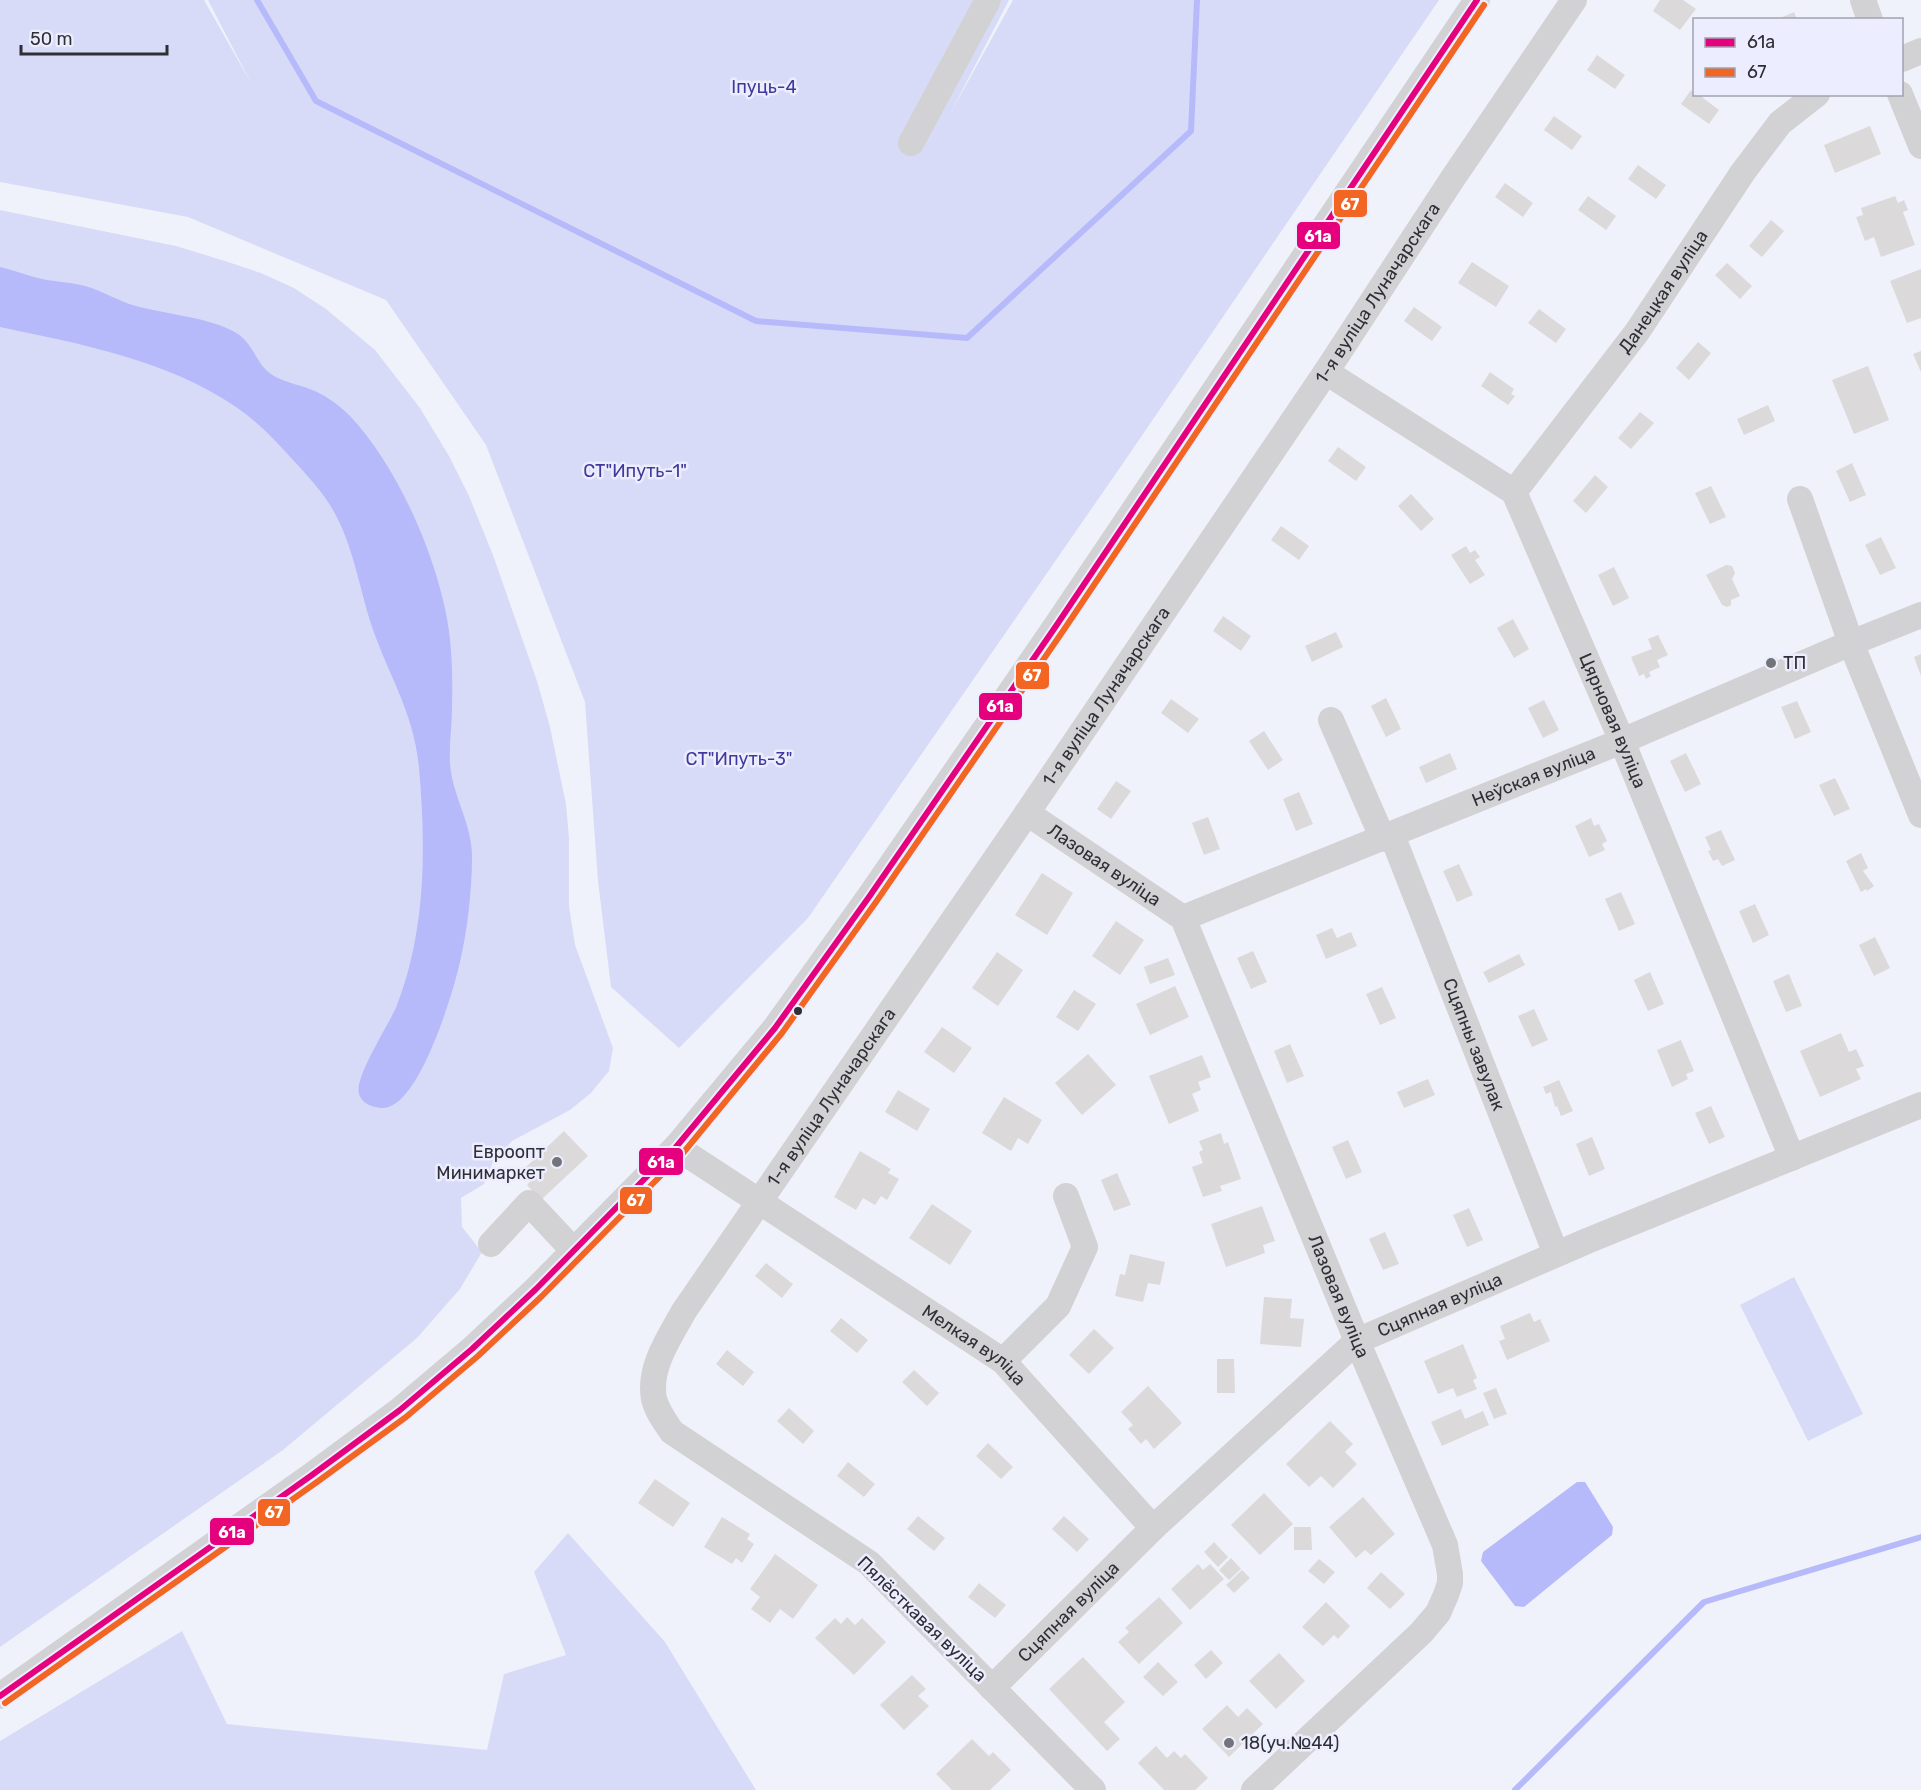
<svg xmlns="http://www.w3.org/2000/svg" width="1921" height="1790" viewBox="0 0 1921 1790" font-family="Rubik,sans-serif">
<rect width="100%" height="100%" fill="#f0f2fb"/>
<path fill="#d8dbf7" d="M0 0H204L251 83 208 0H1009L950 114 1013 0H1439L1126 459 808 918 679 1048 611 987 598 881 585 702 486 445 386 300 188 217 0 182Z
M0 210 176 246 225 261 261 273 294 288 326 309 375 350 420 408 449 456 469 496 493 555 537 681 550 727 566 804 569 838V906L575 945 613 1048 609 1071 591 1093 570 1110 512 1141 493 1162 484 1184 461 1198 462 1227 482 1252 460 1289 417 1338 283 1450 0 1647Z
M1794 1277 1863 1414 1808 1441 1740 1305Z
M568 1533 665 1642 756 1790H0V1741L182 1631 227 1724 487 1750 504 1674 566 1655 534 1572Z"/>
<path fill="#b7bafa" d="M0 267C14 270 28 276 42 279 56 282 71 282 85 286 103 291 118 301 136 306 165 314 205 317 231 330 256 342 253 363 274 376 287 383 301 385 315 391 328 397 340 406 350 416 393 461 429 540 443 600 452 635 453 672 452 708 452 726 449 745 450 763 452 796 473 825 472 858 472 891 467 934 459 966 451 1000 424 1084 396 1103 389 1108 383 1109 375 1107 367 1105 362 1102 359 1094 354 1077 389 1025 397 1005 426 930 426 847 419 768 414 712 388 675 371 624 359 586 353 545 333 510 322 491 307 475 292 459 275 440 258 422 236 407 167 360 81 344 0 327Z
M1577 1482H1585L1613 1527 1612 1535 1524 1607 1515 1606 1481 1561 1483 1552Z"/>
<g fill="none" stroke-linecap="round" stroke-linejoin="round">
<path stroke="#b7bafa" stroke-width="6" d="M257 0 316 101 756 321 967 338 1191 131 1197 0
M1515 1790 1704 1602 1921 1537"/>
</g>
<path fill="#dbd9da" d="M1660 0H1683L1696 9 1680 30 1653 11Z
M1794 12 1797 20H1776Z
M1597 55 1625 75 1615 89 1587 70Z
M1691 90 1694 94H1698L1719 110 1709 124 1681 104Z
M1554 116 1582 136 1572 150 1544 130Z
M1870 126 1881 154 1835 173 1824 145Z
M1638 165 1666 185 1656 199 1628 179Z
M1505 183 1533 203 1523 217 1495 197Z
M1588 196 1616 216 1606 230 1578 210Z
M1895 196 1898 203 1904 200 1908 210 1903 212 1915 245 1881 257 1874 237 1865 241 1856 217 1863 215 1861 208Z
M1771 220 1784 231 1762 257 1749 246Z
M1472 262 1509 286 1496 307 1458 283Z
M1727 263 1752 286 1740 299 1715 275Z
M1921 269V318L1907 323 1890 281Z
M1414 307 1442 327 1432 341 1404 321Z
M1539 309 1566 329 1556 343 1528 323Z
M1698 342 1711 353 1689 380 1676 368Z
M1921 351V372L1913 354Z
M1868 366 1889 420 1854 434 1832 380Z
M1490 372 1514 389 1511 394 1515 396 1508 405 1481 386Z
M1768 405 1775 421 1744 435 1737 419Z
M1640 412 1654 423 1631 449 1618 438Z
M1338 447 1366 467 1356 481 1328 461Z
M1852 463 1866 495 1850 502 1836 471Z
M1595 475 1608 487 1586 513 1573 501Z
M1711 486 1726 517 1710 524 1695 493Z
M1411 494 1434 519 1421 531 1398 506Z
M1281 526 1309 546 1299 560 1271 540Z
M1881 537 1896 568 1880 575 1865 545Z
M1466 546 1470 553 1475 550 1480 557 1475 560 1485 575 1470 584 1451 555Z
M1726 565 1732 566 1735 573 1732 579 1740 596 1731 600V605L1727 607 1722 605 1706 575Z
M1614 567 1629 598 1613 606 1598 575Z
M1223 616 1251 636 1241 651 1213 631Z
M1513 619 1529 649 1514 658 1497 628Z
M1336 632 1343 647 1312 662 1305 646Z
M1658 635 1668 655 1657 660 1660 667 1649 672 1651 676 1646 679 1644 674 1639 676 1631 657 1652 649 1648 639Z
M1921 654V676L1914 657Z
M1776 657 1779 663 1767 669 1764 662Z
M1386 698 1401 729 1386 737 1371 706Z
M1171 699 1199 719 1188 733 1161 713Z
M1544 700 1559 730 1543 738 1528 708Z
M1797 701 1811 732 1795 739 1781 707Z
M1264 731 1283 760 1268 770 1249 741Z
M1450 753 1457 769 1426 783 1419 767Z
M1686 753 1701 784 1685 792 1670 761Z
M1835 778 1850 809 1834 816 1819 785Z
M1116 781 1131 791 1111 819 1097 809Z
M1299 792 1313 824 1296 831 1283 799Z
M1208 817 1220 849 1204 855 1192 823Z
M1591 818 1594 826 1599 824 1607 841 1602 844 1605 850 1589 857 1575 826Z
M1721 830 1735 860 1722 866 1718 859 1713 861 1708 851 1711 850 1705 837Z
M1861 853 1868 868 1863 871 1874 886 1867 891 1866 889 1861 892 1846 861Z
M1459 864 1473 895 1457 902 1443 871Z
M1042 873 1073 893 1047 935 1015 915Z
M1621 892 1635 924 1619 931 1605 899Z
M1755 904 1769 935 1753 943 1739 911Z
M1116 921 1144 940 1120 975 1092 956Z
M1332 928 1337 938 1351 932 1357 946 1326 959 1316 935Z
M1875 937 1890 968 1874 976 1859 945Z
M1253 951 1267 982 1251 989 1237 958Z
M997 952 1023 970 998 1006 972 988Z
M1519 954 1525 965 1489 983 1483 972Z
M1168 958 1175 975 1150 984 1144 967Z
M1650 972 1664 1004 1648 1011 1634 980Z
M1789 974 1802 1006 1786 1012 1773 981Z
M1175 986 1189 1017 1150 1035 1136 1004Z
M1382 987 1396 1018 1380 1025 1366 994Z
M1074 990 1096 1004 1078 1031 1056 1017Z
M1534 1009 1548 1040 1532 1047 1518 1016Z
M942 1027 972 1048 954 1073 924 1052Z
M1841 1033 1849 1052 1856 1049 1864 1066 1856 1069 1861 1079 1820 1097 1800 1051Z
M1681 1040 1694 1071 1686 1074 1688 1079 1672 1087 1657 1050Z
M1290 1044 1304 1076 1287 1083 1274 1051Z
M1088 1054 1116 1085 1082 1115 1055 1083Z
M1202 1055 1211 1077 1198 1082 1201 1090 1192 1094 1199 1111 1169 1124 1149 1076Z
M1428 1079 1435 1095 1404 1108 1397 1092Z
M1559 1080 1573 1111 1561 1116 1557 1106 1555 1107 1551 1092 1546 1094 1543 1087Z
M898 1090 930 1109 917 1131 885 1112Z
M1004 1097 1042 1120 1028 1144 1018 1138 1011 1151 982 1133Z
M1711 1106 1725 1137 1709 1144 1695 1113Z
M564 1131 588 1156 541 1200 527 1185 535 1176 526 1167Z
M1221 1133 1224 1144 1228 1142 1241 1179 1220 1186 1222 1191 1203 1197 1192 1167 1203 1163 1199 1152 1203 1150 1199 1141Z
M1592 1137 1605 1169 1589 1176 1576 1144Z
M1348 1140 1362 1172 1346 1179 1332 1147Z
M860 1151 891 1169 888 1173 899 1179 887 1200 881 1196 875 1205 863 1198 856 1210 834 1197Z
M1117 1173 1131 1205 1114 1211 1101 1180Z
M932 1204 972 1231 950 1265 909 1238Z
M1262 1206 1275 1241 1263 1245 1265 1253 1226 1267 1211 1224Z
M1469 1208 1483 1240 1467 1247 1453 1215Z
M1385 1232 1399 1264 1383 1270 1369 1239Z
M1130 1254 1165 1262 1160 1285 1148 1283 1143 1302 1115 1296 1120 1274 1125 1275Z
M766 1263 793 1284 782 1298 755 1276Z
M1264 1297 1292 1299 1290 1318 1304 1319 1301 1347 1260 1344Z
M1530 1313 1534 1322 1540 1319 1550 1341 1507 1360 1499 1341 1505 1339 1500 1326Z
M841 1318 868 1340 857 1353 830 1331Z
M1094 1329 1114 1348 1089 1374 1069 1355Z
M1463 1344 1477 1378 1473 1380 1477 1389 1457 1397 1453 1388 1438 1394 1424 1361Z
M727 1350 754 1372 743 1386 716 1364Z
M1217 1359H1234L1235 1393H1217Z
M914 1370 939 1393 927 1406 902 1382Z
M1148 1386 1182 1423 1154 1449 1146 1439 1141 1444 1128 1429 1133 1425 1121 1412Z
M1496 1388 1507 1414 1494 1419 1483 1393Z
M789 1408 814 1431 803 1444 777 1421Z
M1461 1409 1465 1419 1483 1411 1489 1425 1442 1446 1431 1422Z
M1330 1421 1353 1444 1345 1452 1357 1464 1333 1488 1321 1476 1309 1487 1286 1464Z
M988 1443 1013 1467 1001 1479 976 1456Z
M848 1462 875 1484 864 1497 837 1476Z
M655 1479 690 1503 673 1527 638 1503Z
M1264 1493 1293 1524 1260 1555 1231 1525Z
M1363 1497 1395 1534 1371 1555 1365 1550 1356 1558 1329 1527Z
M918 1516 945 1538 934 1551 907 1529Z
M1064 1516 1089 1539 1077 1552 1052 1529Z
M722 1517 750 1534 747 1539 754 1544 742 1563 736 1558 732 1564 704 1547Z
M1294 1527H1311L1312 1550H1294Z
M1214 1542 1228 1557 1218 1567 1204 1552Z
M775 1554 818 1585 793 1619 780 1609 770 1623 751 1609 760 1597 750 1589Z
M1231 1558 1241 1569 1229 1580 1219 1570Z
M1319 1559 1335 1572 1324 1584 1308 1571Z
M1198 1564 1203 1570 1210 1564 1224 1579 1190 1610 1171 1589Z
M1242 1570 1250 1578 1234 1593 1226 1585Z
M1381 1572 1405 1594 1390 1609 1367 1588Z
M979 1583 1006 1605 995 1618 968 1597Z
M1159 1597 1183 1623 1139 1664 1118 1642 1129 1632 1125 1628Z
M1326 1602 1350 1626 1338 1639 1334 1635 1323 1646 1302 1627Z
M847 1617 855 1625 862 1618 886 1642 854 1675 815 1638 835 1618 841 1624Z
M1211 1650 1223 1663 1206 1679 1194 1665Z
M1279 1653 1305 1681 1276 1709 1249 1681Z
M1083 1657 1125 1702 1104 1722 1120 1739 1107 1751 1049 1689Z
M1158 1662 1178 1682 1163 1696 1143 1677Z
M912 1675 926 1689 918 1696 929 1706 904 1730 880 1705Z
M1227 1705 1238 1717 1247 1708 1263 1724 1229 1757 1202 1729Z
M972 1739 989 1756 993 1752 1011 1770 990 1790H952L936 1774Z
M1156 1746 1167 1758 1174 1751 1181 1758 1185 1754 1208 1778 1195 1790H1164L1138 1763Z"/>
<g fill="none" stroke-linecap="round" stroke-linejoin="round">
<g stroke="#d2d2d4" stroke-width="26">
<path d="M1863 0 1870 20"/>
<path d="M1902 59 1921 51"/>
<path d="M1900 94 1921 146"/>
<path d="M911 143 988 0"/>
<path id="s1" d="M1326 372 1514 492 1622 741 1792 1158"/>
<path id="s2" d="M1514 492 1637 332 1743 172 1780 123 1817 94"/>
<path d="M1800 499 1851 643 1921 815"/>
<path d="M1331 720 1383 839"/>
<path id="s3" d="M1027 813 1183 918 1357 1341 1445 1545 1450 1574V1583L1446 1595 1438 1613 1421 1633 1254 1790"/>
<path id="s4" d="M1392 835 1556 1254"/>
<path id="s5" d="M1183 918 1622 741 1851 643 1921 615"/>
<path id="s6" d="M676 1147 1003 1361 1153 1528"/>
<path d="M491 1244 529 1203 574 1251"/>
<path d="M1003 1361 1058 1306 1085 1247 1066 1196"/>
<path id="s7" d="M992 1688 1153 1528 1357 1341 1587 1241 1921 1105"/>
<path d="M0 1696 312 1475 400 1410 472 1349 536 1289 676 1147 775 1028 869 897 1056 626 1477 0"/>
<path id="s8" d="M1093 1790 869 1563 672 1432C665 1422 657 1411 654 1399 648 1367 670 1337 684 1311L1027 813 1326 372 1453 178 1574 0"/>
</g>
<defs>
<path id="bus-1" d="M0 1696 312 1475 400 1410 472 1349 536 1289 676 1147 775 1028 869 897 1056 626 1477 0"/>
<path id="bus-2" d="M5 1703 317 1482 406 1417 478 1356 542 1296 683 1153 782 1033 876 902 1063 631 1484 5"/>
</defs>
<use href="#bus-1" stroke="#eceeff" stroke-width="10"/>
<use href="#bus-2" stroke="#eceeff" stroke-width="10"/>
<use href="#bus-1" stroke="#e5007d" stroke-width="6"/>
<use href="#bus-2" stroke="#f26522" stroke-width="6"/>
</g>
<g fill="#73737b" stroke="#eceeff" stroke-width="2">
<circle cx="1771" cy="663" r="6"/>
<circle cx="557" cy="1162" r="6"/>
<circle cx="1229" cy="1743" r="6"/>
</g>
<circle fill="#2f2f36" stroke="#eceeff" stroke-width="2" cx="798" cy="1011" r="5"/>
<g text-anchor="middle" dominant-baseline="central" stroke-width="5" stroke-linejoin="round" paint-order="stroke">
<g font-size="18" fill="#41389b" stroke="#eceeff">
<text x="764" y="87">Іпуць-4</text>
<text x="635" y="471">СТ"Ипуть-1"</text>
<text x="739" y="759">СТ"Ипуть-3"</text>
</g>
<g font-size="18" fill="#2f2f36" stroke="#eceeff">
<text stroke="none"><textPath href="#s2" startOffset="250">Данецкая вуліца</textPath></text>
<text stroke="none"><textPath href="#s8" startOffset="1920">1-я вуліца Луначарскага</textPath></text>
<text stroke="none"><textPath href="#s8" startOffset="1434">1-я вуліца Луначарскага</textPath></text>
<text stroke="none"><textPath href="#s1" startOffset="472">Цярновая вуліца</textPath></text>
<text stroke="none"><textPath href="#s5" startOffset="378">Неўская вуліца</textPath></text>
<text stroke="none"><textPath href="#s3" startOffset="93">Лазовая вуліца</textPath></text>
<text stroke="none"><textPath href="#s4" startOffset="225">Сцяпны завулак</textPath></text>
<text stroke="none"><textPath href="#s8" startOffset="948">1-я вуліца Луначарскага</textPath></text>
<text stroke="none"><textPath href="#s3" startOffset="597">Лазовая вуліца</textPath></text>
<text stroke="none"><textPath href="#s7" startOffset="594">Сцяпная вуліца</textPath></text>
<text stroke="none"><textPath href="#s6" startOffset="358">Мелкая вуліца</textPath></text>
<text stroke="none"><textPath href="#s7" startOffset="108">Сцяпная вуліца</textPath></text>
<text transform="translate(922 1619) rotate(44)">Пялёсткавая вуліца</text>
</g>
<g font-size="18" fill="#2f2f36" stroke="#eceeff" text-anchor="start">
<text x="1783" y="663">ТП</text>
<text x="545" y="1152" text-anchor="end">Евроопт<tspan x="545" dy="21">Минимаркет</tspan></text>
<text x="1241" y="1743">18(уч.№44)</text>
</g>
</g>
<g stroke="#eceeff" stroke-width="2">
<rect x="1333" y="189" width="35" height="29" rx="6" fill="#f26522"/>
<rect x="1296" y="221" width="45" height="29" rx="6" fill="#e5007d"/>
<rect x="1015" y="661" width="35" height="29" rx="6" fill="#f26522"/>
<rect x="978" y="692" width="45" height="29" rx="6" fill="#e5007d"/>
<rect x="638" y="1147" width="46" height="29" rx="6" fill="#e5007d"/>
<rect x="619" y="1186" width="34" height="29" rx="6" fill="#f26522"/>
<rect x="257" y="1498" width="34" height="29" rx="6" fill="#f26522"/>
<rect x="209" y="1517" width="46" height="29" rx="6" fill="#e5007d"/>
</g>
<g font-size="16" text-anchor="middle" font-weight="bold" fill="#fff">
<text x="1350" y="210">67</text>
<text x="1318" y="242">61а</text>
<text x="1032" y="681">67</text>
<text x="1000" y="712">61а</text>
<text x="661" y="1168">61а</text>
<text x="636" y="1206">67</text>
<text x="274" y="1518">67</text>
<text x="232" y="1538">61а</text>
</g>
<rect x="1693" y="18" width="210" height="78" fill="#eceeff" stroke="#a0a2af" stroke-width="1.5"/>
<rect x="1705" y="38" width="30" height="9" fill="#e5007d" stroke="#a0a2af" stroke-width="1.5"/>
<text x="1747" y="48" font-size="18" fill="#2f2f36">61а</text>
<rect x="1705" y="68" width="30" height="9" fill="#f26522" stroke="#a0a2af" stroke-width="1.5"/>
<text x="1747" y="78" font-size="18" fill="#2f2f36">67</text>
<path d="M21 45v9h146v-9" fill="none" stroke="#2f2f36" stroke-width="3"/>
<text x="30" y="45" font-size="18" fill="#2f2f36" stroke="#eceeff" stroke-width="4.5" paint-order="stroke">50 m</text>
</svg>
